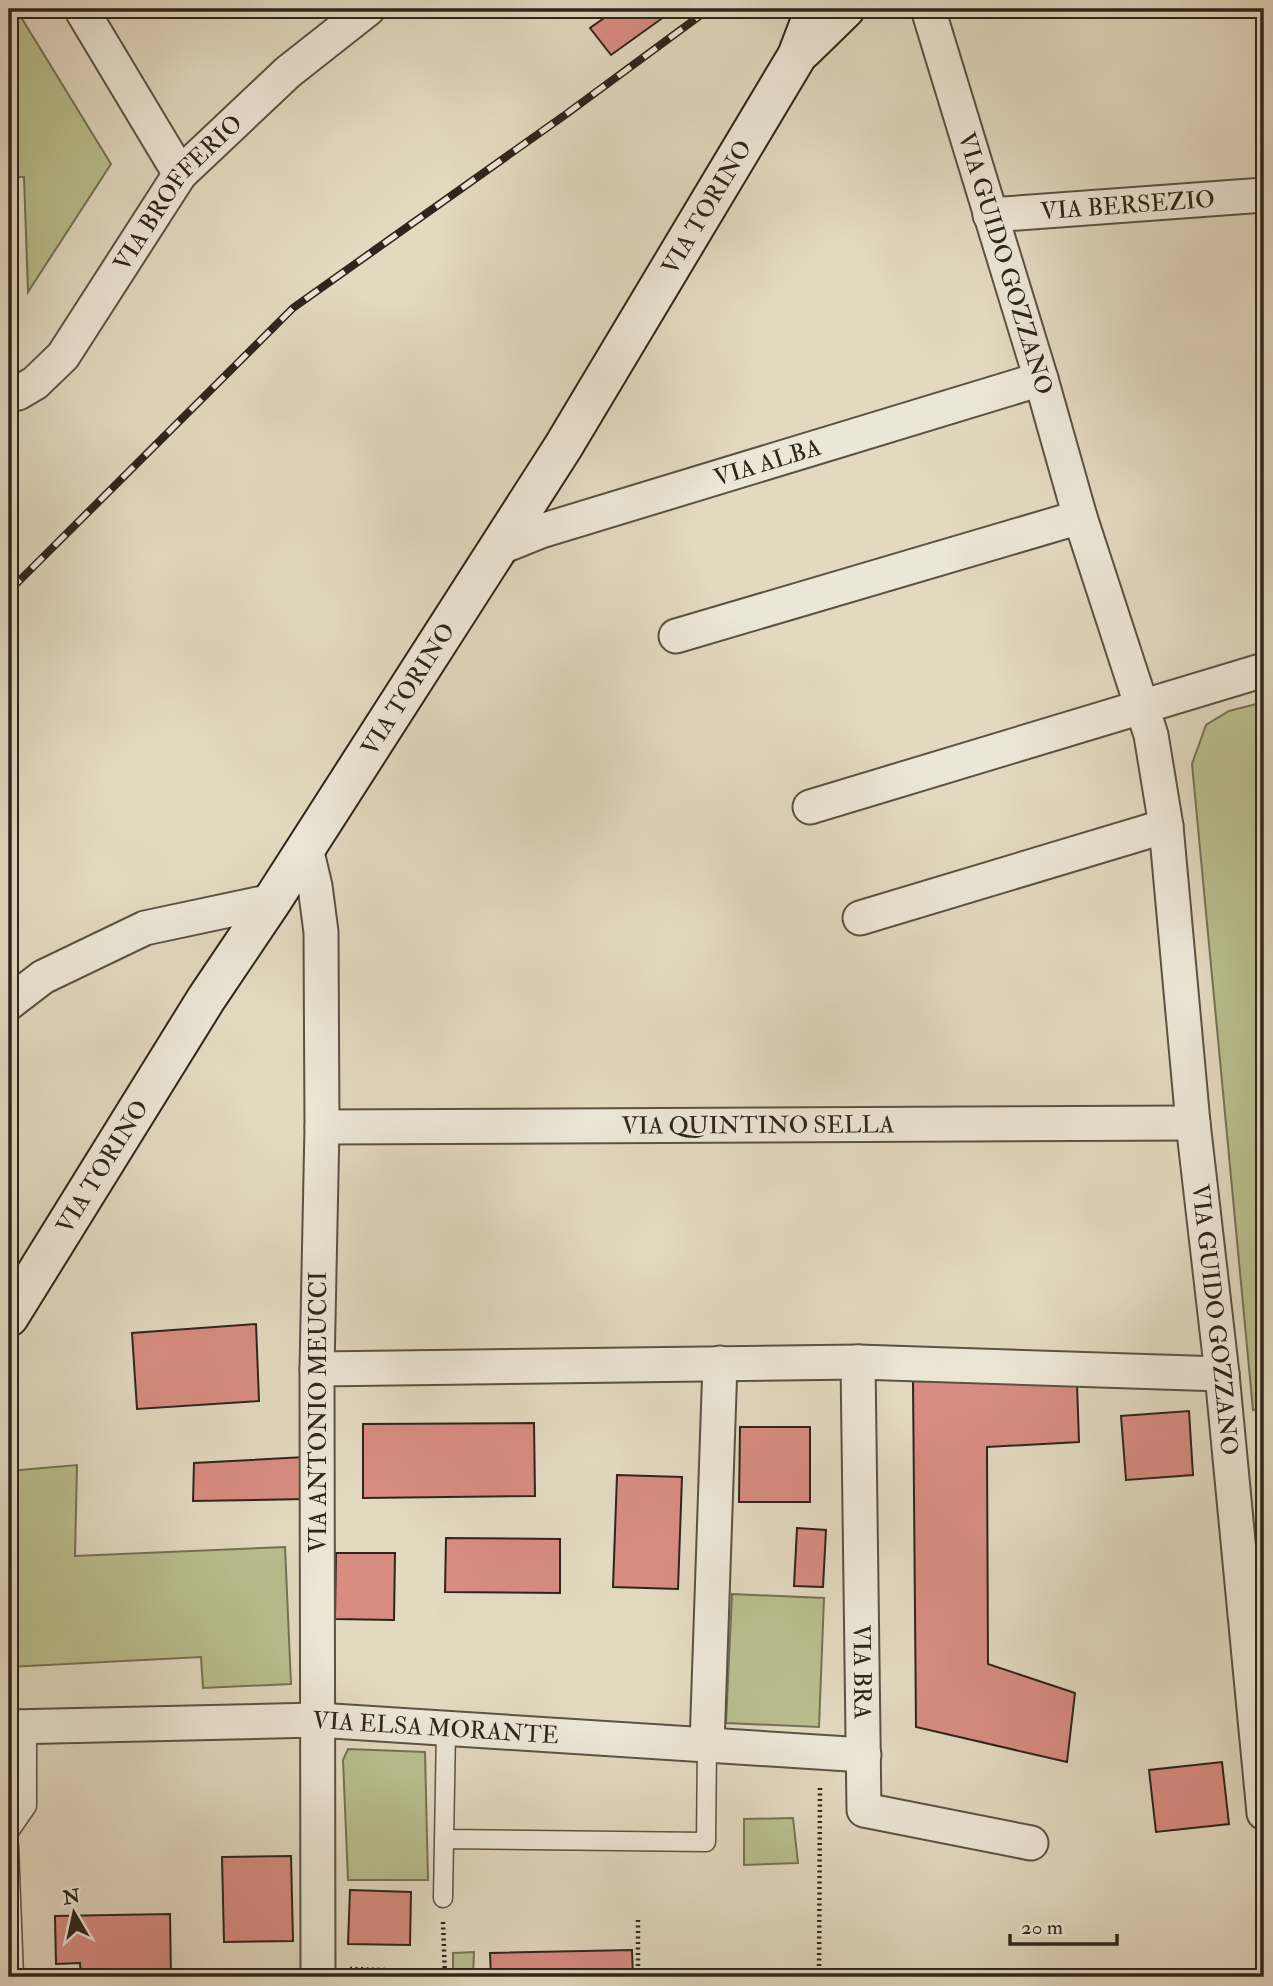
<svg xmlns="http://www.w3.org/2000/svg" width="1273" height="1986" viewBox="0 0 1273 1986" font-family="'IM FELL Double Pica',serif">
<rect width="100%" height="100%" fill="#e2d9c0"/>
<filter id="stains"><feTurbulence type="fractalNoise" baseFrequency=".00286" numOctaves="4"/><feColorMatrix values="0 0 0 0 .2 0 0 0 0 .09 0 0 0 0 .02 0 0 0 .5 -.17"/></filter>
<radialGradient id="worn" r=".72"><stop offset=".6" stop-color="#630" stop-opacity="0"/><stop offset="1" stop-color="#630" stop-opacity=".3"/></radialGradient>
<path fill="#b9be8e" stroke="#747254" stroke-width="2" d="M9 9H16L111 164 28 292 24 177H9Z
M1264 702V1408L1253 1410 1192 764 1206 725 1229 711Z
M77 1465 75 1556 285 1547 291 1684 203 1688 201 1657 9 1667V1471Z
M732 1594 824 1598 819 1727 726 1723Z
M348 1749 425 1752 428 1880H348L343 1760Z
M793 1818 798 1863 744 1865V1819Z
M474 1952 473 1977H453V1953Z"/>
<path fill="#d88c82" stroke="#2e251b" stroke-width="2" d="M617 9H675L611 55 590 28Z
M256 1324 259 1401 137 1409 132 1333Z
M913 1381 1077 1383 1079 1442 987 1447 988 1664 1075 1693 1067 1762 916 1727Z
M1189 1411 1193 1475 1126 1480 1121 1416Z
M534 1423 535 1496 363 1498V1424Z
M740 1427H810V1502H739Z
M305 1457 306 1499 193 1501 194 1463Z
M617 1475 682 1477 678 1589 613 1587Z
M797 1528 826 1530 823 1587 794 1586Z
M446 1538 560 1539V1593L445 1592Z
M336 1553H395L394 1620 335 1619Z
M1222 1762 1229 1824 1156 1832 1149 1770Z
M291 1856 293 1941 224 1942 222 1857Z
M350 1890 411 1892 410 1945 348 1944Z
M170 1914 171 1977H81L80 1963 56 1964 55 1916Z
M632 1950 633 1977H491L490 1953Z
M399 1970H431V1977H399Z"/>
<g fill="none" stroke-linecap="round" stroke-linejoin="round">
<defs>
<path id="service" d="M9 1832 27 1806V1726
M444 1839 706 1842 707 1745
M9 1846 14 1977
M443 1898 446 1729"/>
<g id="minor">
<path d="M81 9 180 174"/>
<path id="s1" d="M928 9 1041 379 1080 517 1151 735 1166 826 1193 1123 1222 1374 1264 1813"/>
<path id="s2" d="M990 215 1264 195"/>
<path id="s3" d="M9 394 18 393 35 383 63 356 180 174 288 72 368 9"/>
<path id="s4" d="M496 549 541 531 1041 379"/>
<path d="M676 636 1080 517"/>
<path d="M810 807 1264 670"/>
<path d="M306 848 315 886 321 932 322 1127 317 1369 318 1977"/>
<path d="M860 918 1166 826"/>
<path d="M9 1003 43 977 145 928 272 901"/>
<path id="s5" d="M322 1127 1193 1123"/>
<path id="s6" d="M858 1362 864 1810 1031 1843"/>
<path d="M317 1369 858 1362 1222 1374"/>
<path id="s7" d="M9 1727 317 1720 864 1755"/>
<path d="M707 1745 720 1363"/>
</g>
<g id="secondary">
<path d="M803 50 845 9"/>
<path id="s8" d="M9 1317 206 999 272 901 563 447 797 56 815 9"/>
</g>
</defs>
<use href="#service" stroke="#5b5244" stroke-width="21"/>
<use href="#minor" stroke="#5b5244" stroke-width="37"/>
<use href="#secondary" stroke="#2e251b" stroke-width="42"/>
<path stroke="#2e251b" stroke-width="4.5" stroke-dasharray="2 3.5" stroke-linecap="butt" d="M443 1922 445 1977
M350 1969 387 1970V1977
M638 1977V1919
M819 1977 820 1788"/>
<use href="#service" stroke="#ece6d6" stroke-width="18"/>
<use href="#minor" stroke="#ece6d6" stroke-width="33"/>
<use href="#secondary" stroke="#ece6d6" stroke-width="38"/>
<defs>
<path id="rail" d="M9 591 293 308 565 115 709 9"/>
</defs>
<use href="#rail" stroke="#2e251b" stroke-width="8"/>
<use href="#rail" stroke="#ece6d6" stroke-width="5" stroke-dasharray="16" stroke-linecap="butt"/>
</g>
<g text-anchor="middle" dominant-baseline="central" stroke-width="5" stroke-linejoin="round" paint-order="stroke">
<g font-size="24" fill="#2e251b" stroke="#ece6d6">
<text stroke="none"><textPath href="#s3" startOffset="268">VIA BROFFERIO</textPath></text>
<text stroke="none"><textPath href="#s2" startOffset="138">VIA BERSEZIO</textPath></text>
<text stroke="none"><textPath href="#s8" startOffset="1311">VIA TORINO</textPath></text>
<text stroke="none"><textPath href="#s1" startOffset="266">VIA GUIDO GOZZANO</textPath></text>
<text stroke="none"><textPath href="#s4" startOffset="285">VIA ALBA</textPath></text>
<text stroke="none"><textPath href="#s8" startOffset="744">VIA TORINO</textPath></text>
<text stroke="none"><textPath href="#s5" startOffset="436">VIA QUINTINO SELLA</textPath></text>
<text stroke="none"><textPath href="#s8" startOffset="177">VIA TORINO</textPath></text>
<text stroke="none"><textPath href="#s1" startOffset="1348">VIA GUIDO GOZZANO</textPath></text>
<text transform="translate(318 1412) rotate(-90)">VIA ANTONIO MEUCCI</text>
<text stroke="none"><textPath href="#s6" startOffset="310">VIA BRA</textPath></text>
<text stroke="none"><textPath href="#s7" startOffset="427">VIA ELSA MORANTE</textPath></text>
</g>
</g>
<rect width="1273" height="1986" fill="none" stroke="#e2d9c0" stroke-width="35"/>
<rect x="10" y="10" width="1252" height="1965" fill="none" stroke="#2e251b" stroke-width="3.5"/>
<rect x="18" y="18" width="1238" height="1951" fill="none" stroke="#2e251b" stroke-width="2"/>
<g transform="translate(74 1913) rotate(351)" stroke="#ece6d6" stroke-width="5" paint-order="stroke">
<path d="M0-5L12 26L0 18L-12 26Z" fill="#2e251b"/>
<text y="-10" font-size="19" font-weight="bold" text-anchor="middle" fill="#2e251b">N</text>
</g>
<path d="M1010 1934v10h107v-10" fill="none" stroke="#2e251b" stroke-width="3.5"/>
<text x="1021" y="1934" font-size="21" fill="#2e251b" stroke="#ece6d6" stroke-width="5" paint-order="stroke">20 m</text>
<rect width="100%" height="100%" filter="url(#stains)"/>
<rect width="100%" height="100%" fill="url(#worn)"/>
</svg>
